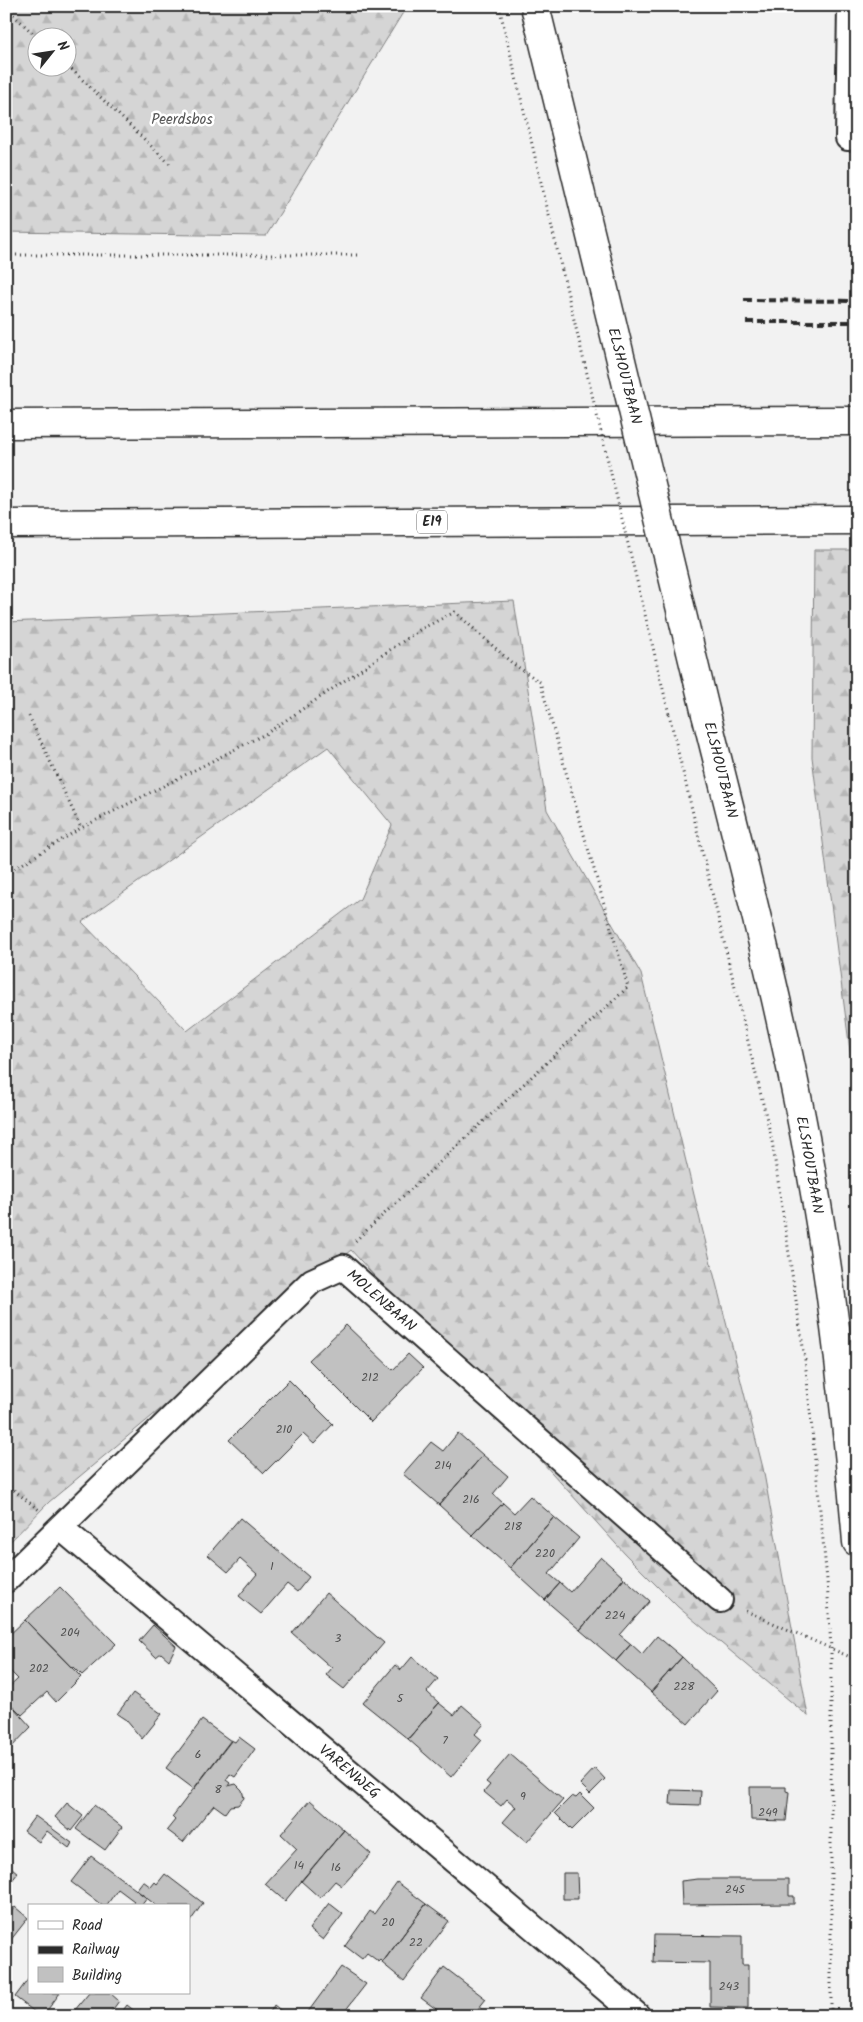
<svg xmlns="http://www.w3.org/2000/svg" width="863" height="2022" viewBox="0 0 863 2022" font-family="Kalam,sans-serif">
<defs>
<pattern id="forest-firs" width="22" height="20" patternUnits="userSpaceOnUse" patternTransform="scale(1.25)"><rect width="22" height="20" fill="#d5d5d5"/><path d="M5 1l3.5 6h-7zM16 11l3.5 6h-7z" fill="#b7b7b7"/></pattern>
</defs>
<rect width="100%" height="100%" fill="#f2f2f2"/>
<filter id="ink" filterUnits="userSpaceOnUse"><feTurbulence type="fractalNoise" baseFrequency=".02" numOctaves="2"/><feDisplacementMap in="SourceGraphic" scale="10" xChannelSelector="R" yChannelSelector="G"/><feConvolveMatrix kernelMatrix="1 2 1 2 8 2 1 2 1" color-interpolation-filters="sRGB"/></filter>
<g filter="url(#ink)">
<path fill="url(#forest-firs)" stroke="#808080" fill-rule="evenodd" d="M6 6H407L266 236 6 232ZM38 38H68V68H38Z
M814 550H857V1105L812 757Z
M514 601 547 810 641 974 701 1224 763 1468 808 1716 678 1607 625 1554 351 1250 49 1502 6 1546V622ZM328 747 392 825 360 899 187 1031 82 922Z"/>
<path fill="#c1c1c1" stroke="#2b2b2b" d="M346 1325 393 1370 408 1354 423 1368 371 1422 309 1360Z
M289 1380 333 1424 314 1444 303 1434 264 1473 229 1440Z
M458 1433 483 1455 439 1505 403 1474 431 1442 443 1451Z
M483 1455 508 1476 493 1494 503 1503 472 1535 439 1505Z
M530 1496 554 1517 510 1568 472 1535 503 1503 514 1513Z
M554 1517 579 1538 549 1574 560 1583 545 1600 510 1568Z
M240 1518 309 1577 297 1592 287 1584 261 1614 239 1596 257 1574 240 1559 228 1572 208 1555Z
M601 1557 624 1578 580 1630 545 1600 560 1583 570 1592Z
M624 1578 650 1601 620 1635 631 1644 616 1661 580 1630Z
M60 1587 116 1644 82 1675 74 1667 73 1669 25 1620Z
M326 1593 384 1643 344 1689 326 1675 332 1668 292 1633Z
M25 1620 81 1677 56 1702 47 1692 22 1715 6 1699V1690L18 1679 6 1667V1638Z
M153 1625 176 1646 169 1660 161 1653 156 1657 139 1641Z
M657 1636 682 1657 651 1692 616 1661 631 1644 642 1654Z
M412 1657 438 1679 427 1692 439 1703 408 1739 363 1703 395 1665 401 1670Z
M682 1657 717 1691 688 1724 651 1692Z
M133 1693 162 1714 142 1739 126 1720 117 1714Z
M6 1699 31 1727 6 1753Z
M439 1703 454 1715 462 1705 484 1724 475 1734 482 1740 451 1777 408 1739Z
M202 1720 231 1741 194 1789 166 1768Z
M239 1737 255 1749 235 1777 230 1774 226 1780 230 1783 228 1786 236 1784 242 1790 244 1798 238 1805 230 1806 225 1813 214 1805 183 1842 167 1830 175 1820 172 1817 231 1740 235 1742Z
M510 1754 563 1800 527 1842 503 1822 516 1807 507 1799 501 1806 484 1792 490 1785 486 1782Z
M595 1768 605 1779 590 1794 580 1784Z
M750 1787H786V1791L789 1792 786 1821 751 1820Z
M671 1790 701 1791 700 1805 670 1804Z
M580 1794 594 1808 572 1830 555 1813 572 1796 576 1798Z
M310 1800 344 1830 285 1901 265 1884 297 1849 281 1834Z
M67 1803 83 1816 71 1831 55 1817Z
M94 1805 122 1827 105 1850 76 1829Z
M35 1816 72 1843 69 1848 47 1831 39 1842 24 1831Z
M344 1830 371 1854 342 1886 335 1881 320 1898 301 1881Z
M91 1856 147 1898 141 1906H130L134 1901 118 1889 106 1906H103L71 1882Z
M6 1863 18 1873 6 1888Z
M563 1873H577L578 1899H563Z
M165 1874 203 1903 189 1923V1906H157L136 1890 143 1881 151 1887 155 1882 157 1884Z
M698 1879H789V1896H794V1904L682 1905 681 1881Z
M397 1882 426 1904 383 1962 381 1960 379 1962 367 1953 362 1959 345 1946 370 1911 374 1914Z
M329 1903 343 1914 323 1940 309 1929Z
M426 1904 449 1921 404 1981 382 1963Z
M15 1907 28 1918 6 1946V1918Z
M654 1935 742 1936V1965H748V2008L710 2007V1963L653 1962Z
M341 1967 366 1984 341 2016H305Z
M444 1967 486 1999 478 2009 486 2016H437L440 2012 421 1998Z
M29 1978V1993H60L43 2016H40L15 1997Z
M89 1993H110L119 2001 108 2016H70Z
M127 2005 141 2016H119Z
M274 2005 288 2016H268Z"/>
<g fill="none" stroke-linecap="round" stroke-linejoin="round">
<defs>
<path id="street" d="M848 138 850 6
M61 1528 638 2016
M6 1580 312 1281 343 1267 720 1600"/>
<path id="secondary" d="M535 6 600 273
M706 714C744 867 785 1021 812 1176 834 1297 847 1420 857 1542"/>
<path id="highway" d="M6 424 857 421
M6 524 857 520"/>
</defs>
<use href="#street" stroke="#2b2b2b" stroke-width="28"/>
<use href="#secondary" stroke="#2b2b2b" stroke-width="31"/>
<use href="#highway" stroke="#2b2b2b" stroke-width="31"/>
<path stroke="#2b2b2b" stroke-width="3" stroke-dasharray="1 4" stroke-linecap="butt" d="M499 6 562 270
M6 8 38 38
M68 66 172 166
M6 255H358
M669 714 772 1141 805 1360 827 1580 831 1649V2016
M29 716 81 828
M6 874 81 828 267 733 421 629 455 612 512 663 540 682 628 987 354 1242
M6 1484 39 1510
M746 1611 857 1660"/>
<use href="#street" stroke="#fff" stroke-width="24"/>
<use href="#secondary" stroke="#fff" stroke-width="28"/>
<use href="#highway" stroke="#fff" stroke-width="28"/>
<path stroke="#2b2b2b" stroke-width="4" stroke-dasharray="8 4" stroke-linecap="butt" d="M744 300 857 301
M746 322H857"/>
<defs>
<path id="secondary-bridge" d="M600 273 706 714"/>
</defs>
<use href="#secondary-bridge" stroke="#2b2b2b" stroke-width="31" stroke-linecap="butt"/>
<path stroke="#2b2b2b" stroke-width="3" stroke-dasharray="1 4" stroke-linecap="butt" d="M562 270 669 714"/>
<use href="#secondary-bridge" stroke="#fff" stroke-width="28"/>
</g>
</g>
<g text-anchor="middle" dominant-baseline="central" stroke-width="5" stroke-linejoin="round" paint-order="stroke">
<g font-size="12" fill="#505050">
<text x="370" y="1377">212</text>
<text x="284" y="1429">210</text>
<text x="443" y="1465">214</text>
<text x="471" y="1499">216</text>
<text x="513" y="1526">218</text>
<text x="545" y="1553">220</text>
<text x="272" y="1566">1</text>
<text x="615" y="1615">224</text>
<text x="70" y="1632">204</text>
<text x="338" y="1638">3</text>
<text x="39" y="1668">202</text>
<text x="684" y="1686">228</text>
<text x="400" y="1698">5</text>
<text x="445" y="1740">7</text>
<text x="198" y="1754">6</text>
<text x="218" y="1789">8</text>
<text x="523" y="1796">9</text>
<text x="768" y="1812">249</text>
<text x="299" y="1865">14</text>
<text x="336" y="1867">16</text>
<text x="735" y="1889">245</text>
<text x="388" y="1922">20</text>
<text x="416" y="1942">22</text>
<text x="729" y="1986">243</text>
</g>
<rect fill="#fff" stroke="#6b6b6b" stroke-width="1" x="417" y="510.5" width="30" height="23" rx="4"/>
<g font-size="14" font-weight="bold" fill="#2b2b2b">
<text x="432" y="522">E19</text>
</g>
<g font-size="15" fill="#565656" stroke="#fff">
<text x="182" y="120">Peerdsbos</text>
</g>
<g font-size="15" fill="#2b2b2b" stroke="#fff">
<text transform="translate(624 376) rotate(76)">ELSHOUTBAAN</text>
<text transform="translate(720 770) rotate(76)">ELSHOUTBAAN</text>
<text transform="translate(809 1165) rotate(80)">ELSHOUTBAAN</text>
<text transform="translate(381 1301) rotate(41)">MOLENBAAN</text>
<text transform="translate(349 1772) rotate(40)">VARENWEG</text>
</g>
</g>
<rect width="863" height="2022" fill="none" stroke="#fff" stroke-width="25"/>
<rect x="12" y="12" width="838" height="1997" fill="none" stroke="#2b2b2b" stroke-width="2" filter="url(#ink)"/>
<rect x="28" y="1904" width="162" height="90" fill="#ffffff" stroke="#aaaaaa"/>
<rect x="38" y="1921" width="25" height="8" fill="#ffffff" stroke="#aaaaaa"/>
<text x="72" y="1930" font-size="15" fill="#2b2b2b">Road</text>
<rect x="38" y="1946" width="25" height="8" fill="#2b2b2b" stroke="#aaaaaa"/>
<text x="72" y="1954" font-size="15" fill="#2b2b2b">Railway</text>
<rect x="38" y="1967" width="25" height="15" fill="#c1c1c1" stroke="#aaaaaa"/>
<text x="72" y="1980" font-size="15" fill="#2b2b2b">Building</text>
<g transform="translate(52 52) rotate(60)"><circle r="24" fill="#ffffff" stroke="#aaaaaa"/>
<path d="M0-4L9 19L0 12L-9 19Z" fill="#2b2b2b"/>
<text y="-8" font-size="14" font-weight="bold" text-anchor="middle" fill="#2b2b2b">N</text>
</g>
</svg>
